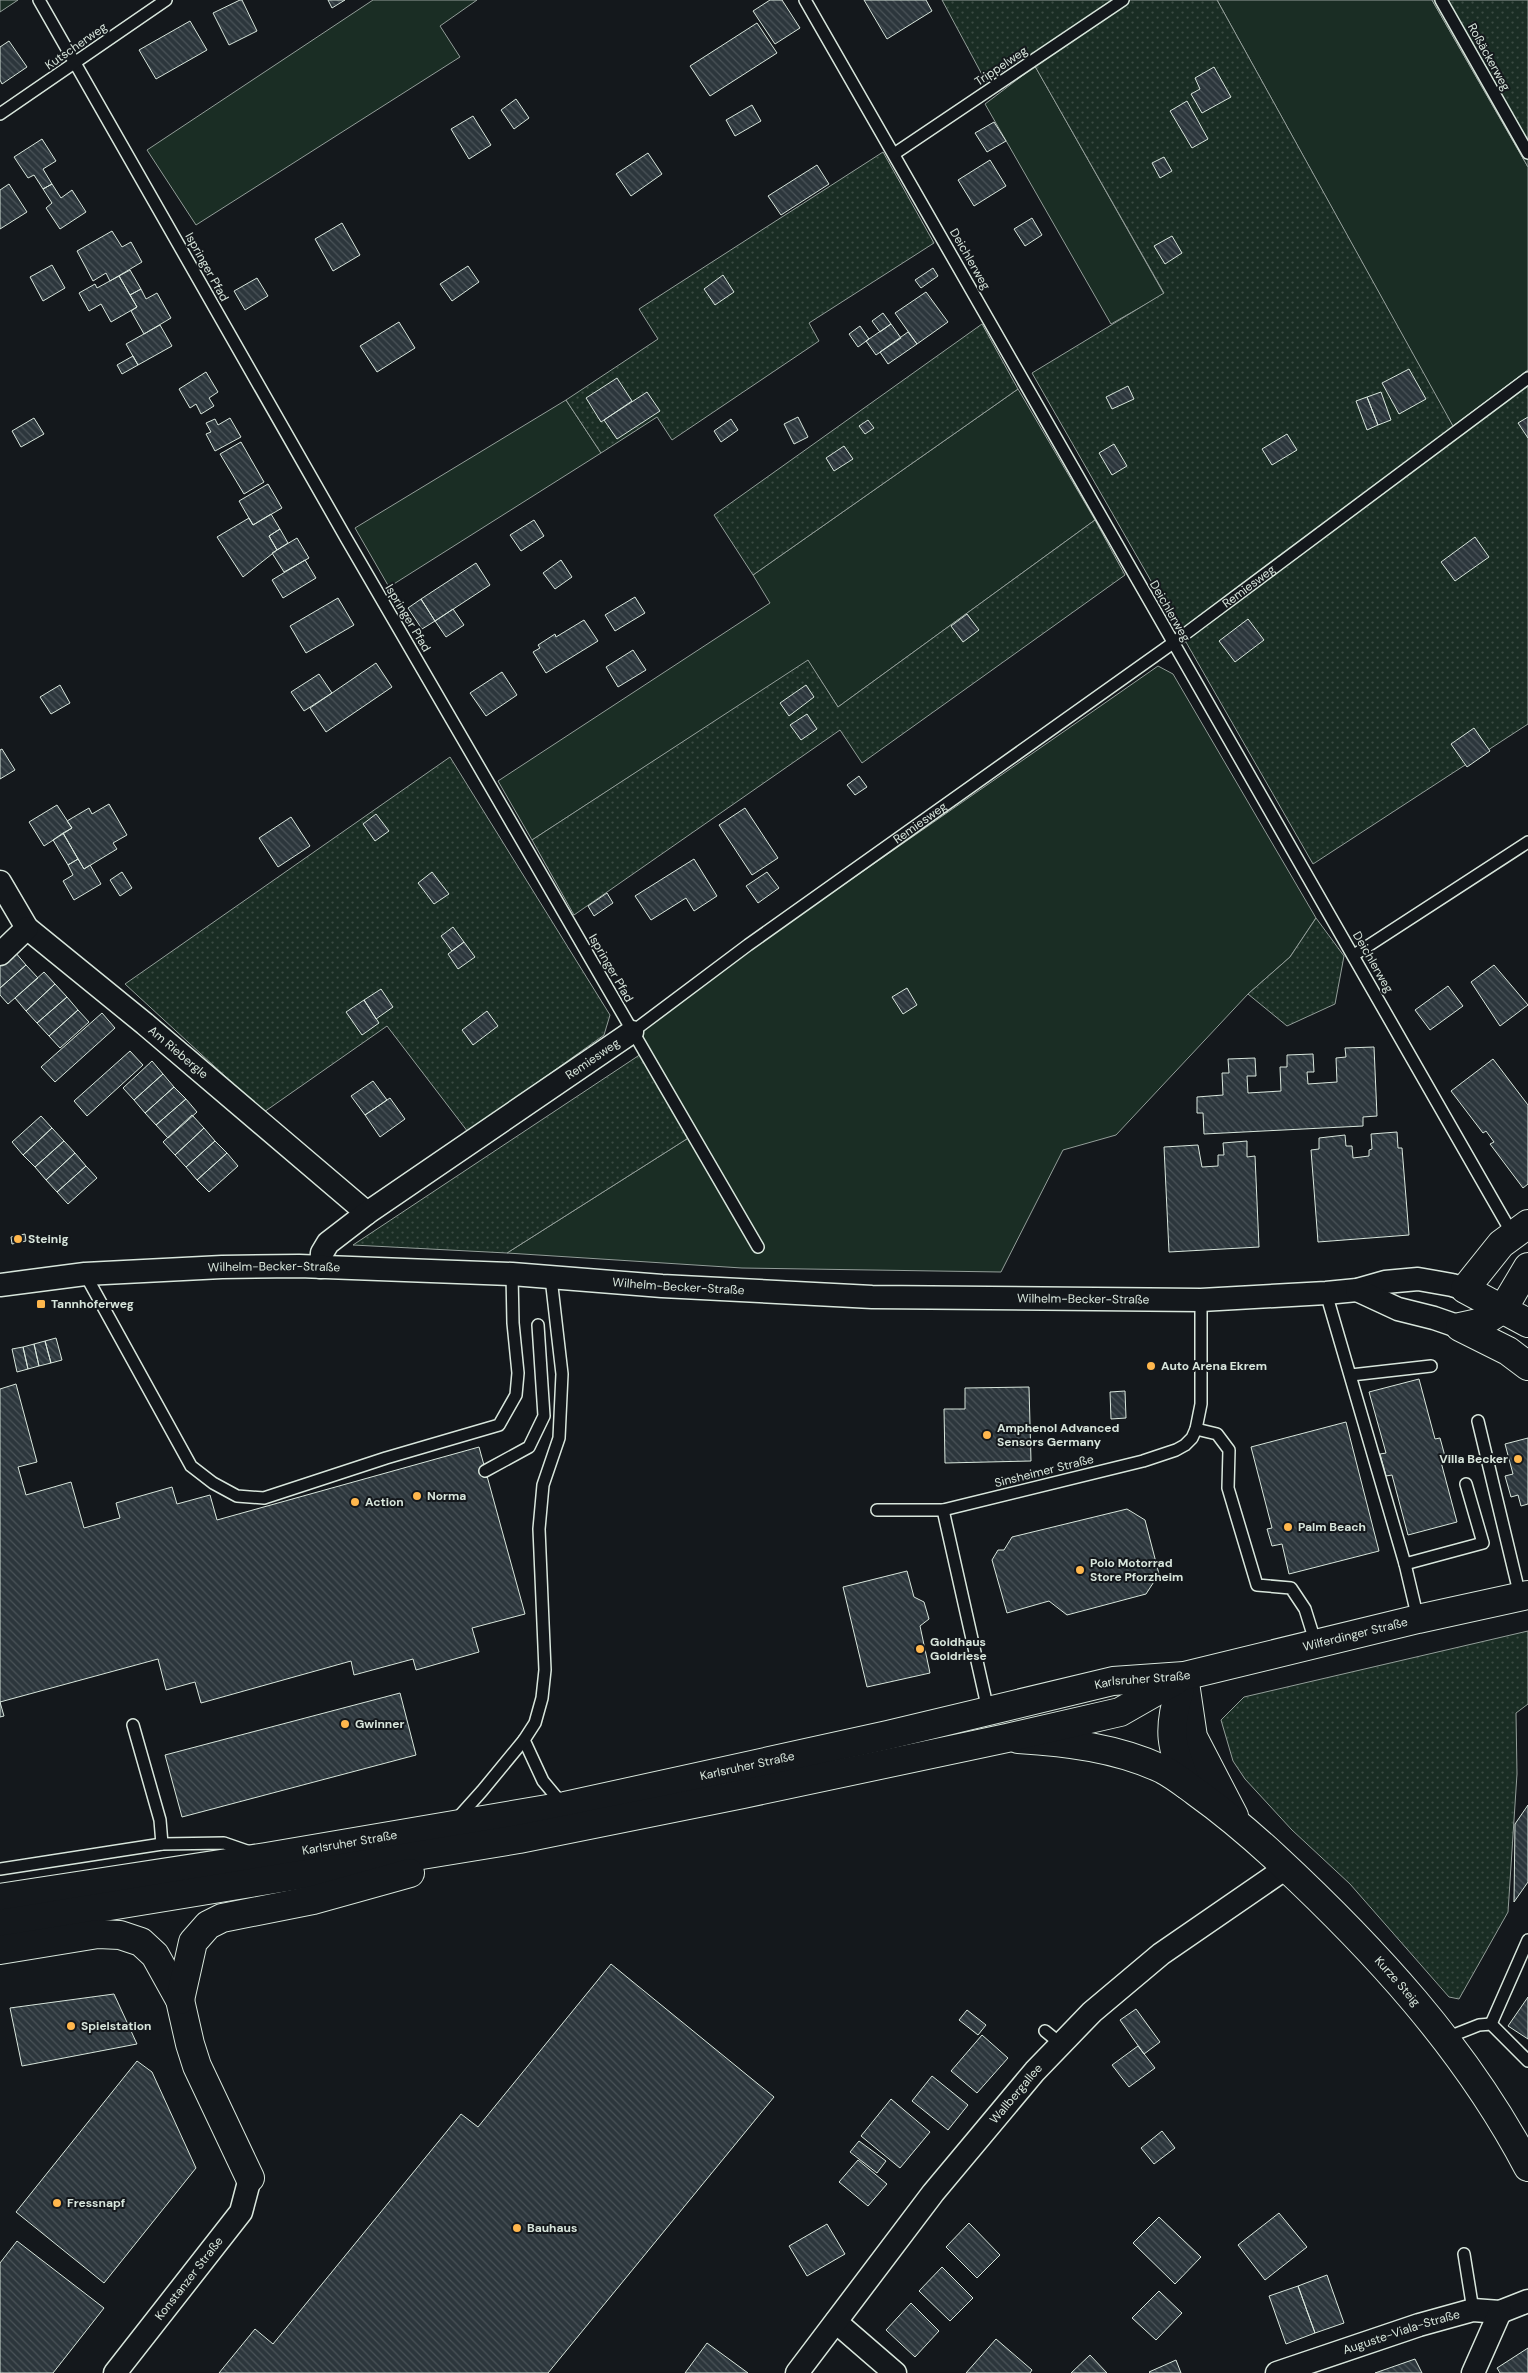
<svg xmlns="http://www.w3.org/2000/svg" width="1528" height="2373" viewBox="0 0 1528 2373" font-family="'DM Sans',sans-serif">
<defs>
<pattern id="park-dots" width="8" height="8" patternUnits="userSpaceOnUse" patternTransform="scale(1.25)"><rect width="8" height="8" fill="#1a2d24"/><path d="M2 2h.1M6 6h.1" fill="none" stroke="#3b4b43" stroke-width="1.8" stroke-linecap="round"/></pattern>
<pattern id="building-back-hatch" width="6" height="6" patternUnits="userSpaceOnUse" patternTransform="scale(1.25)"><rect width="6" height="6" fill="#2c363c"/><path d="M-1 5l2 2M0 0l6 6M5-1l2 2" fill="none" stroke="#4a5358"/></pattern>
</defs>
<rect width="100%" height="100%" fill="#14181c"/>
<path fill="#1a2d24" stroke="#939e99" d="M0 0H18L0 12Z
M373 0H477L440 26 460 57 196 225 147 150Z
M1217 0H1432L1528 167V370L1453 427Z
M1035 66 1164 294 1111 324 985 104Z
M1018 389 1095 520 838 707 808 661 532 840 498 781 770 603 753 575Z
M566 400 601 453 389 587 355 528Z
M1158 666 1173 674 1316 918 1290 957 1248 994 1116 1135 1063 1150 1001 1272 742 1268 507 1253 693 1135 632 1032Z"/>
<path fill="url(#park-dots)" stroke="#939e99" d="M942 0H1217L1453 426 1528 370V724L1313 864 1032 373 1164 293 1028 54 986 82Z
M1432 0H1528V167Z
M883 152 934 243 809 323 819 341 672 440 657 417 601 453 566 400 658 339 639 309Z
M982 324 1018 389 753 575 714 515Z
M1095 520 1125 575 862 763 840 730 574 915 532 840 808 660 838 707Z
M450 757 610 1015 604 1035 468 1132 387 1026 264 1112 125 984Z
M1316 918 1344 956 1335 1004 1287 1026 1248 994 1290 957Z
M644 1052 693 1135 507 1253 353 1245Z
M1528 1631V1704L1516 1713 1517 1774 1508 1912 1459 1999 1449 1997 1350 1884 1292 1830 1245 1779 1233 1761 1221 1720 1244 1697Z"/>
<path fill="url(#building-back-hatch)" stroke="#d8e6dc" d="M240 0H242L257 31 229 45 213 13Z
M328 0H345L332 8Z
M770 0H782L800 28 775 44 753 11Z
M864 0H926L932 11 887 39Z
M190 21 207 50 156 79 139 50Z
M757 23 777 53 710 96 690 66Z
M9 41 27 67 2 84 0 80V47Z
M1214 67 1231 97 1202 113 1191 94 1200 89 1195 78Z
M516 99 529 118 514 129 501 110Z
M1187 101 1208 139 1192 148 1170 111Z
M752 105 761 121 735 136 726 120Z
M473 116 491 145 469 159 451 129Z
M994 122 1006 141 987 152 975 133Z
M42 139 56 161 43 169 52 184 43 189 34 175 28 178 14 157Z
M648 153 662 174 631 196 616 174Z
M1164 157 1172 171 1160 178 1152 163Z
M990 160 1006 186 974 206 958 180Z
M817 165 829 184 781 215 768 196Z
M9 184 27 212 0 229V190Z
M52 184 61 198 72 190 86 212 60 229 46 208 52 203 43 189Z
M1032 218 1042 235 1025 246 1014 229Z
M342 223 360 255 333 271 315 239Z
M112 231 122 247 131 242 142 262 110 281 106 273 93 281 77 251Z
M1172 236 1182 253 1165 264 1154 246Z
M52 265 65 288 43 301 30 277Z
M468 266 479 282 452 301 440 284Z
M933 268 938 276 921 288 915 280Z
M130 270 141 289 130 295 119 276Z
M723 275 734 292 715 305 704 289Z
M119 276 137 307 111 322 101 304 89 311 79 293 95 284 97 288Z
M257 278 268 296 245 310 234 291Z
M141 289 146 299 157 293 171 318 144 334 131 311 137 307 130 295Z
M926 292 948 322 917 344 895 313Z
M883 313 891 324 880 332 872 321Z
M399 322 415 348 377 372 360 346Z
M891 324 901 338 876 355 866 341Z
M160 325 172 346 138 365 126 344Z
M860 326 869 339 858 347 849 334Z
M908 332 917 344 888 364 880 352Z
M133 356 138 365 122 374 117 365Z
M1409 369 1426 399 1399 414 1382 383Z
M206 372 218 392 209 398 214 406 201 414 196 404 190 408 179 389Z
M617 378 632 401 601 422 586 398Z
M1128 386 1134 399 1112 409 1106 397Z
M647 392 660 411 617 439 604 420Z
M1381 392 1391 420 1378 425 1367 397Z
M1367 397 1378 425 1367 430 1356 401Z
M798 417 808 437 794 444 784 424Z
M1528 417V438L1518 423Z
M34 418 44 434 21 447 12 431Z
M230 418 241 437 215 451 206 434 211 432 206 423 215 419 218 425Z
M731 419 738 430 721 442 714 431Z
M868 420 874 428 865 434 859 426Z
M1287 434 1297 450 1272 465 1262 449Z
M241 442 264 482 244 494 220 454Z
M1114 444 1127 466 1112 475 1099 453Z
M844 446 853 459 834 471 826 458Z
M268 484 282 508 253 525 239 501Z
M271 514 280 529 269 536 277 550 243 577 217 537 249 518 253 525Z
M534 520 544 536 521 551 510 535Z
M280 529 288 543 277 550 269 536Z
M1475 537 1489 557 1455 581 1441 562Z
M297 538 309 558 284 572 272 553Z
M305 560 316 578 283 598 272 580Z
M561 560 572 577 555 589 543 573Z
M476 563 490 585 435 621 421 599Z
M635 597 645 613 615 631 605 615Z
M338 598 354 625 306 653 290 626Z
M421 599 435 621 422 629 408 608Z
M453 609 464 625 446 637 435 621Z
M967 614 979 630 963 642 951 626Z
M1248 619 1264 640 1235 662 1219 641Z
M584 620 598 641 546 673 533 652 540 648 538 645 555 634 556 637Z
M633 650 646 670 618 687 606 667Z
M376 663 392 687 326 732 310 708Z
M502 672 517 695 486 716 470 693Z
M319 674 332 693 304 711 291 692Z
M60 685 70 703 51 714 40 697Z
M806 685 814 697 789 716 780 703Z
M807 714 817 729 801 740 790 725Z
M1474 728 1490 751 1467 767 1451 744Z
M2 749 15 770 0 779V750Z
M859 776 867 787 855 795 847 785Z
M109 804 127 835 113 843 117 849 84 869 63 833 72 828 67 821 89 808 92 814Z
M57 805 72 828 44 846 29 822Z
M745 808 778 858 752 875 719 825Z
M376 814 389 831 375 841 363 824Z
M291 817 310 846 278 867 259 838Z
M63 833 78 859 68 865 53 840Z
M78 859 84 869 90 865 101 884 74 900 63 881 73 875 68 865Z
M694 859 717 896 694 911 686 898 651 920 635 896Z
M122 872 132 888 120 896 110 880Z
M432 872 449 894 434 904 418 883Z
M767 872 779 888 758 903 746 886Z
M607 893 613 903 594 916 588 906Z
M453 927 464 942 452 951 441 936Z
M464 942 475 957 458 969 448 954Z
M15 952 26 965 0 988V965Z
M26 965 38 978 8 1004 0 995V988Z
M1494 965 1528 1005 1500 1026 1471 982Z
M44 972 55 984 26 1011 15 998Z
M55 984 67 997 37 1023 26 1011Z
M1448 986 1463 1006 1430 1030 1415 1010Z
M907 988 917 1005 903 1014 892 997Z
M381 989 393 1007 376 1019 364 1000Z
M67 997 78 1010 49 1036 37 1023Z
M364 1000 379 1023 362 1035 346 1012Z
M78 1010 89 1022 60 1048 49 1036Z
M487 1011 498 1026 473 1045 462 1030Z
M102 1013 115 1028 55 1082 41 1067Z
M1374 1047 1377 1116 1363 1117V1126L1204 1134 1203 1113H1197V1097L1223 1095 1222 1073H1229L1228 1059 1255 1058 1256 1076H1247L1248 1093 1281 1091 1280 1067H1287V1055L1313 1054 1314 1072H1307L1308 1084 1337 1082 1336 1058 1346 1057 1345 1048Z
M130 1051 143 1065 87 1116 74 1101Z
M1493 1059 1528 1105V1184L1523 1188 1490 1144 1494 1142 1486 1131 1483 1133 1451 1091Z
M152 1061 163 1074 134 1100 123 1088Z
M163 1074 174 1087 145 1113 134 1100Z
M373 1081 387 1100 365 1115 351 1096Z
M174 1087 186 1099 156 1125 145 1113Z
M390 1098 405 1119 380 1137 365 1115Z
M186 1099 197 1112 168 1138 156 1125Z
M192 1115 204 1128 175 1155 163 1142Z
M41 1116 52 1128 23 1155 12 1142Z
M52 1128 64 1141 35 1167 23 1155Z
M204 1128 215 1141 186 1167 175 1155Z
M1397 1132 1398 1148H1402L1409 1235 1318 1242 1311 1150 1319 1149V1138L1345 1135 1346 1146H1352L1353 1158 1369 1156V1150L1372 1149 1371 1134Z
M64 1141 75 1153 46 1180 35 1167Z
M215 1141 227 1153 197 1180 186 1167Z
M1247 1141V1157L1255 1156 1259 1247 1169 1252 1164 1147 1198 1145 1202 1167 1218 1166V1155H1224L1223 1143Z
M75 1153 86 1166 57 1192 46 1180Z
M227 1153 238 1166 209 1192 197 1180Z
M86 1166 97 1178 68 1204 57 1192Z
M25 1234 26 1241 12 1244 11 1237Z
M56 1338 62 1360 51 1363 45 1341Z
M45 1341 51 1363 39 1366 34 1344Z
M34 1344 39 1366 28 1369 23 1347Z
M23 1347 28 1369 17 1372 12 1349Z
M1419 1379 1435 1439 1440 1438 1446 1460 1441 1462 1457 1522 1408 1535 1392 1475 1386 1476 1380 1454 1386 1453 1369 1392Z
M16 1384 37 1462 18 1467 26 1495 71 1482 84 1528 120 1518 116 1503 172 1487 177 1504 210 1495 217 1520 479 1447 525 1614 472 1628 479 1652 416 1670 413 1659 354 1675 351 1661 201 1703 195 1682 166 1690 158 1659 0 1702 4 1716 0 1717V1389Z
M1029 1387 1031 1461 945 1463 944 1409H965V1388Z
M1125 1391 1126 1418 1111 1419 1110 1392Z
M1346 1422 1379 1551 1289 1574 1282 1544 1272 1546 1267 1529 1272 1528 1251 1447Z
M1528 1438V1504L1521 1506 1518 1495 1511 1497 1505 1476 1513 1474 1505 1444Z
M1127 1509 1145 1520 1159 1574 1146 1594 1067 1615 1049 1601 1007 1613 992 1560 998 1550H1004L1012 1537Z
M907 1571 914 1597 924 1602 929 1619 920 1626 930 1673 867 1687 843 1587Z
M400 1693 416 1755 182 1817 165 1755Z
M1528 1805V1882L1514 1902 1515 1824Z
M611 1964 774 2097 548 2373H219L255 2329 273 2344 461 2114 478 2127Z
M114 1994 137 2044 22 2066 10 2008Z
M1528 1997V2039L1508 2026Z
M1136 2009 1160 2042 1144 2054 1120 2020Z
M967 2010 986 2025 978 2035 959 2020Z
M982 2035 1008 2058 977 2093 951 2071Z
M1138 2046 1155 2068 1129 2087 1112 2065Z
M137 2061 152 2072 196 2168 104 2283 16 2212Z
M932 2076 968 2105 948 2130 912 2101Z
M891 2099 930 2132 900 2168 861 2136Z
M1162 2131 1175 2148 1154 2164 1141 2148Z
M859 2141 886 2161 877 2173 850 2152Z
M858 2160 887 2184 868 2206 839 2182Z
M1279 2213 1307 2247 1265 2280 1238 2245Z
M1159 2217 1201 2257 1175 2284 1133 2243Z
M969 2223 1000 2255 977 2278 946 2247Z
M827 2224 845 2254 807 2276 789 2246Z
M17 2241 104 2308 53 2373H0V2263Z
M942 2267 973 2298 950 2321 919 2291Z
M1327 2275 1344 2323 1315 2333 1298 2286Z
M1298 2286 1315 2333 1286 2344 1269 2296Z
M1159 2291 1182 2313 1156 2340 1132 2318Z
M911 2303 939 2331 915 2357 886 2330Z
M996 2339 1032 2370 1030 2373H966Z
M707 2343 748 2373H685Z
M1528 2348V2373H1500L1497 2368Z
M1090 2355 1107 2373H1071Z
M1415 2359 1422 2373H1375Z
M1176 2360 1181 2373H1150L1149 2372Z"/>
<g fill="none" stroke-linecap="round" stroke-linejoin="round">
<defs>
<g id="service">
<path d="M39 0 346 538 758 1247"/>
<path d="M805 0 1513 1235"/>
<path d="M1441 0 1528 153"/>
<path d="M0 114 166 0"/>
<path d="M894 154 1123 0"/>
<path d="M1354 955 1528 842"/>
<path id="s1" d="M632 1032 748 945 1173 643 1528 378"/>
<path d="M85 1274 191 1466 213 1483 237 1496 264 1498 386 1458 499 1425 516 1395 518 1373 513 1323 512 1274"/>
<path d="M1326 1293 1405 1564 1418 1619"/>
<path d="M1351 1375 1431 1366"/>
<path d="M1478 1421 1520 1596"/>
<path d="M1196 1429 1217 1434 1229 1450 1228 1488 1257 1585 1291 1588 1305 1609 1316 1644"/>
<path d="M485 1471 529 1447 544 1416 538 1325"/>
<path d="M877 1510H943L1143 1461 1176 1450 1185 1445 1192 1438 1196 1429 1201 1404V1300"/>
<path d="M943 1510 988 1710"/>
<path d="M1405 1564 1483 1543 1466 1484"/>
<path d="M133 1725 160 1820 162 1844"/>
<path d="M524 1740 543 1781 563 1805"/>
<path d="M456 1820 482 1791 524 1740 535 1723 542 1698 545 1670 539 1529 543 1485 559 1438 562 1374 551 1278"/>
<path d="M0 1869 162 1844 224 1843 250 1852"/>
<path d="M1491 2024 1528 1940"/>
<path d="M1045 2031 1061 2044"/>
<path d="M1446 2038 1479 2025 1491 2024 1528 2061"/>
<path d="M1464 2254 1473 2310"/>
</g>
<g id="minor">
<path id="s2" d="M0 882 27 928 145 1024 367 1213"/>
<path d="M0 954 27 928"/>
<path id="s3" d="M321 1267 322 1253 328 1243 367 1213 632 1032"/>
<path id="s4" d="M0 1285 85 1274 222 1267 299 1266 512 1274 662 1286 872 1297 1201 1300 1326 1293 1357 1290 1385 1282 1418 1279 1452 1285 1465 1289"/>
<path d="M1357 1290 1398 1309 1434 1318 1460 1327"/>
<path d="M836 2322 895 2373"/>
<path id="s5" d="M115 2373 241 2212 250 2178"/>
<path id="s6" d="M797 2373 933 2193 1035 2071 1092 2012 1161 1954 1286 1868"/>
<path id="s7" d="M1277 2373 1419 2325 1473 2310 1500 2312 1528 2301"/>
<path d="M1473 2373 1500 2312"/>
</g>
<path id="tertiary" d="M1465 1289 1501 1244 1528 1224
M1465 1289 1528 1323
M1460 1327 1483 1322 1503 1309 1528 1267
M1460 1327 1508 1351 1528 1366"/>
<g id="secondary">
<path d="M1184 1676 1193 1737 1234 1816"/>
<path d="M1180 1689C1167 1731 1171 1746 1187 1785"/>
<path id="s8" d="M1018 1739C1067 1742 1117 1748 1162 1769 1174 1775 1185 1784 1196 1792 1224 1812 1250 1834 1275 1857 1373 1948 1465 2047 1528 2167"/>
</g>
<g id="primary">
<path id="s9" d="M0 1898 266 1857 565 1806 888 1735 1113 1681 1184 1676 1418 1619 1528 1595"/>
<path d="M0 1924 519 1839 743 1794 1007 1738 1120 1712 1176 1680"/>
<path d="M0 1950 98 1934 120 1935 141 1942 155 1955 180 2000 190 2044 197 2066 250 2178"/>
<path d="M180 2000 193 1942 208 1925 222 1918 313 1900 410 1873"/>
</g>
</defs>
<use href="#service" stroke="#d8e6dc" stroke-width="14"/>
<use href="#minor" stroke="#d8e6dc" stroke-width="25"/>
<use href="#tertiary" stroke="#d8e6dc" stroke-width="30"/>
<use href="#secondary" stroke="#d8e6dc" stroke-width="30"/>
<use href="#primary" stroke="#d8e6dc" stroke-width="30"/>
<use href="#service" stroke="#14181c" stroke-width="11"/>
<use href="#minor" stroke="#14181c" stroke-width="22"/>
<use href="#tertiary" stroke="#14181c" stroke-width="28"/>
<use href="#secondary" stroke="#14181c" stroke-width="28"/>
<use href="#primary" stroke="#14181c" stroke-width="28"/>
</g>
<g fill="#ffb74d" stroke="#14181c" stroke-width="2">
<circle cx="18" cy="1239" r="5"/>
<rect x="36" y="1299" width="10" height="10" rx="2.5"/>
<circle cx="1151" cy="1366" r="5"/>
<circle cx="987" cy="1435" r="5"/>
<circle cx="1518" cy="1459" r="5"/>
<circle cx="417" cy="1496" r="5"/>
<circle cx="355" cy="1502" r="5"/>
<circle cx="1288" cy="1527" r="5"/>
<circle cx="1080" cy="1570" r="5"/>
<circle cx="920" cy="1649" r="5"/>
<circle cx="345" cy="1724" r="5"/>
<circle cx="71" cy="2026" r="5"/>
<circle cx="57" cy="2203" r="5"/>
<circle cx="517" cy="2228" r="5"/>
</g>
<g text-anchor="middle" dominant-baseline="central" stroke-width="4" stroke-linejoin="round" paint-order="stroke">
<g font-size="12" fill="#d8e6dc" stroke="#14181c">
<text transform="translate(76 46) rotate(-35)">Kutscherweg</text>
<text transform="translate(1489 57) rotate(61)">Roßäckerweg</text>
<text transform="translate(1001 66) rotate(-34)">Trippelweg</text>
<text transform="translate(970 259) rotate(60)">Deichlerweg</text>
<text transform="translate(207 267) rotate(61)">Ispringer Pfad</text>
<text stroke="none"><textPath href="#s1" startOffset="761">Remiesweg</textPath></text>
<text transform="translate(1170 611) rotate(60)">Deichlerweg</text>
<text transform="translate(408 618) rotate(59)">Ispringer Pfad</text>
<text stroke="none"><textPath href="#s1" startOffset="356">Remiesweg</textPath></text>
<text transform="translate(1373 962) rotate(60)">Deichlerweg</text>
<text transform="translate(611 968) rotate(60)">Ispringer Pfad</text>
<text stroke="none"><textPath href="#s2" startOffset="249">Am Riebergle</textPath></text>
<text stroke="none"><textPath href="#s3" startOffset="348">Remiesweg</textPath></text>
<text stroke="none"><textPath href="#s4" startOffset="275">Wilhelm-Becker-Straße</textPath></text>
<text stroke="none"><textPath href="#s4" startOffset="680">Wilhelm-Becker-Straße</textPath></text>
<text stroke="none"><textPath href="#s4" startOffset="1085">Wilhelm-Becker-Straße</textPath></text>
<text transform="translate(1044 1471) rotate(-14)">Sinsheimer Straße</text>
<text stroke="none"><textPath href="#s9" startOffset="1382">Wilferdinger Straße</textPath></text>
<text stroke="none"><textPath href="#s9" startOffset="1164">Karlsruher Straße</textPath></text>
<text stroke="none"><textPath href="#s9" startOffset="759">Karlsruher Straße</textPath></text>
<text stroke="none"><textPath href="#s9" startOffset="354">Karlsruher Straße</textPath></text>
<text stroke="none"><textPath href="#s8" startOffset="466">Kurze Steig</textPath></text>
<text stroke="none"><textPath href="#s6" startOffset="355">Wallbergallee</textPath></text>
<text stroke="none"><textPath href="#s5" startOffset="120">Konstanzer Straße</textPath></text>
<text stroke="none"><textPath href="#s7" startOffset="131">Auguste-Viala-Straße</textPath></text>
</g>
<g font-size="12" font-weight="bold" fill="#d8e6dc" stroke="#14181c" text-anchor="start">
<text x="28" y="1239">Steinig</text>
<text x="51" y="1304">Tannhoferweg</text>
<text x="1161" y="1366">Auto Arena Ekrem</text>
<text x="997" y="1428">Amphenol Advanced<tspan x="997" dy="14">Sensors Germany</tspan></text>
<text x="1508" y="1459" text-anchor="end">Villa Becker</text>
<text x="427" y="1496">Norma</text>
<text x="365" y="1502">Action</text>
<text x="1298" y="1527">Palm Beach</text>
<text x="1090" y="1563">Polo Motorrad<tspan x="1090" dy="14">Store Pforzheim</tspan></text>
<text x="930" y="1642">Goldhaus<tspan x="930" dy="14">Goldriese</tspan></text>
<text x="355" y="1724">Gwinner</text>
<text x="81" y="2026">Spielstation</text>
<text x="67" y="2203">Fressnapf</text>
<text x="527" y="2228">Bauhaus</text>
</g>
</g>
</svg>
